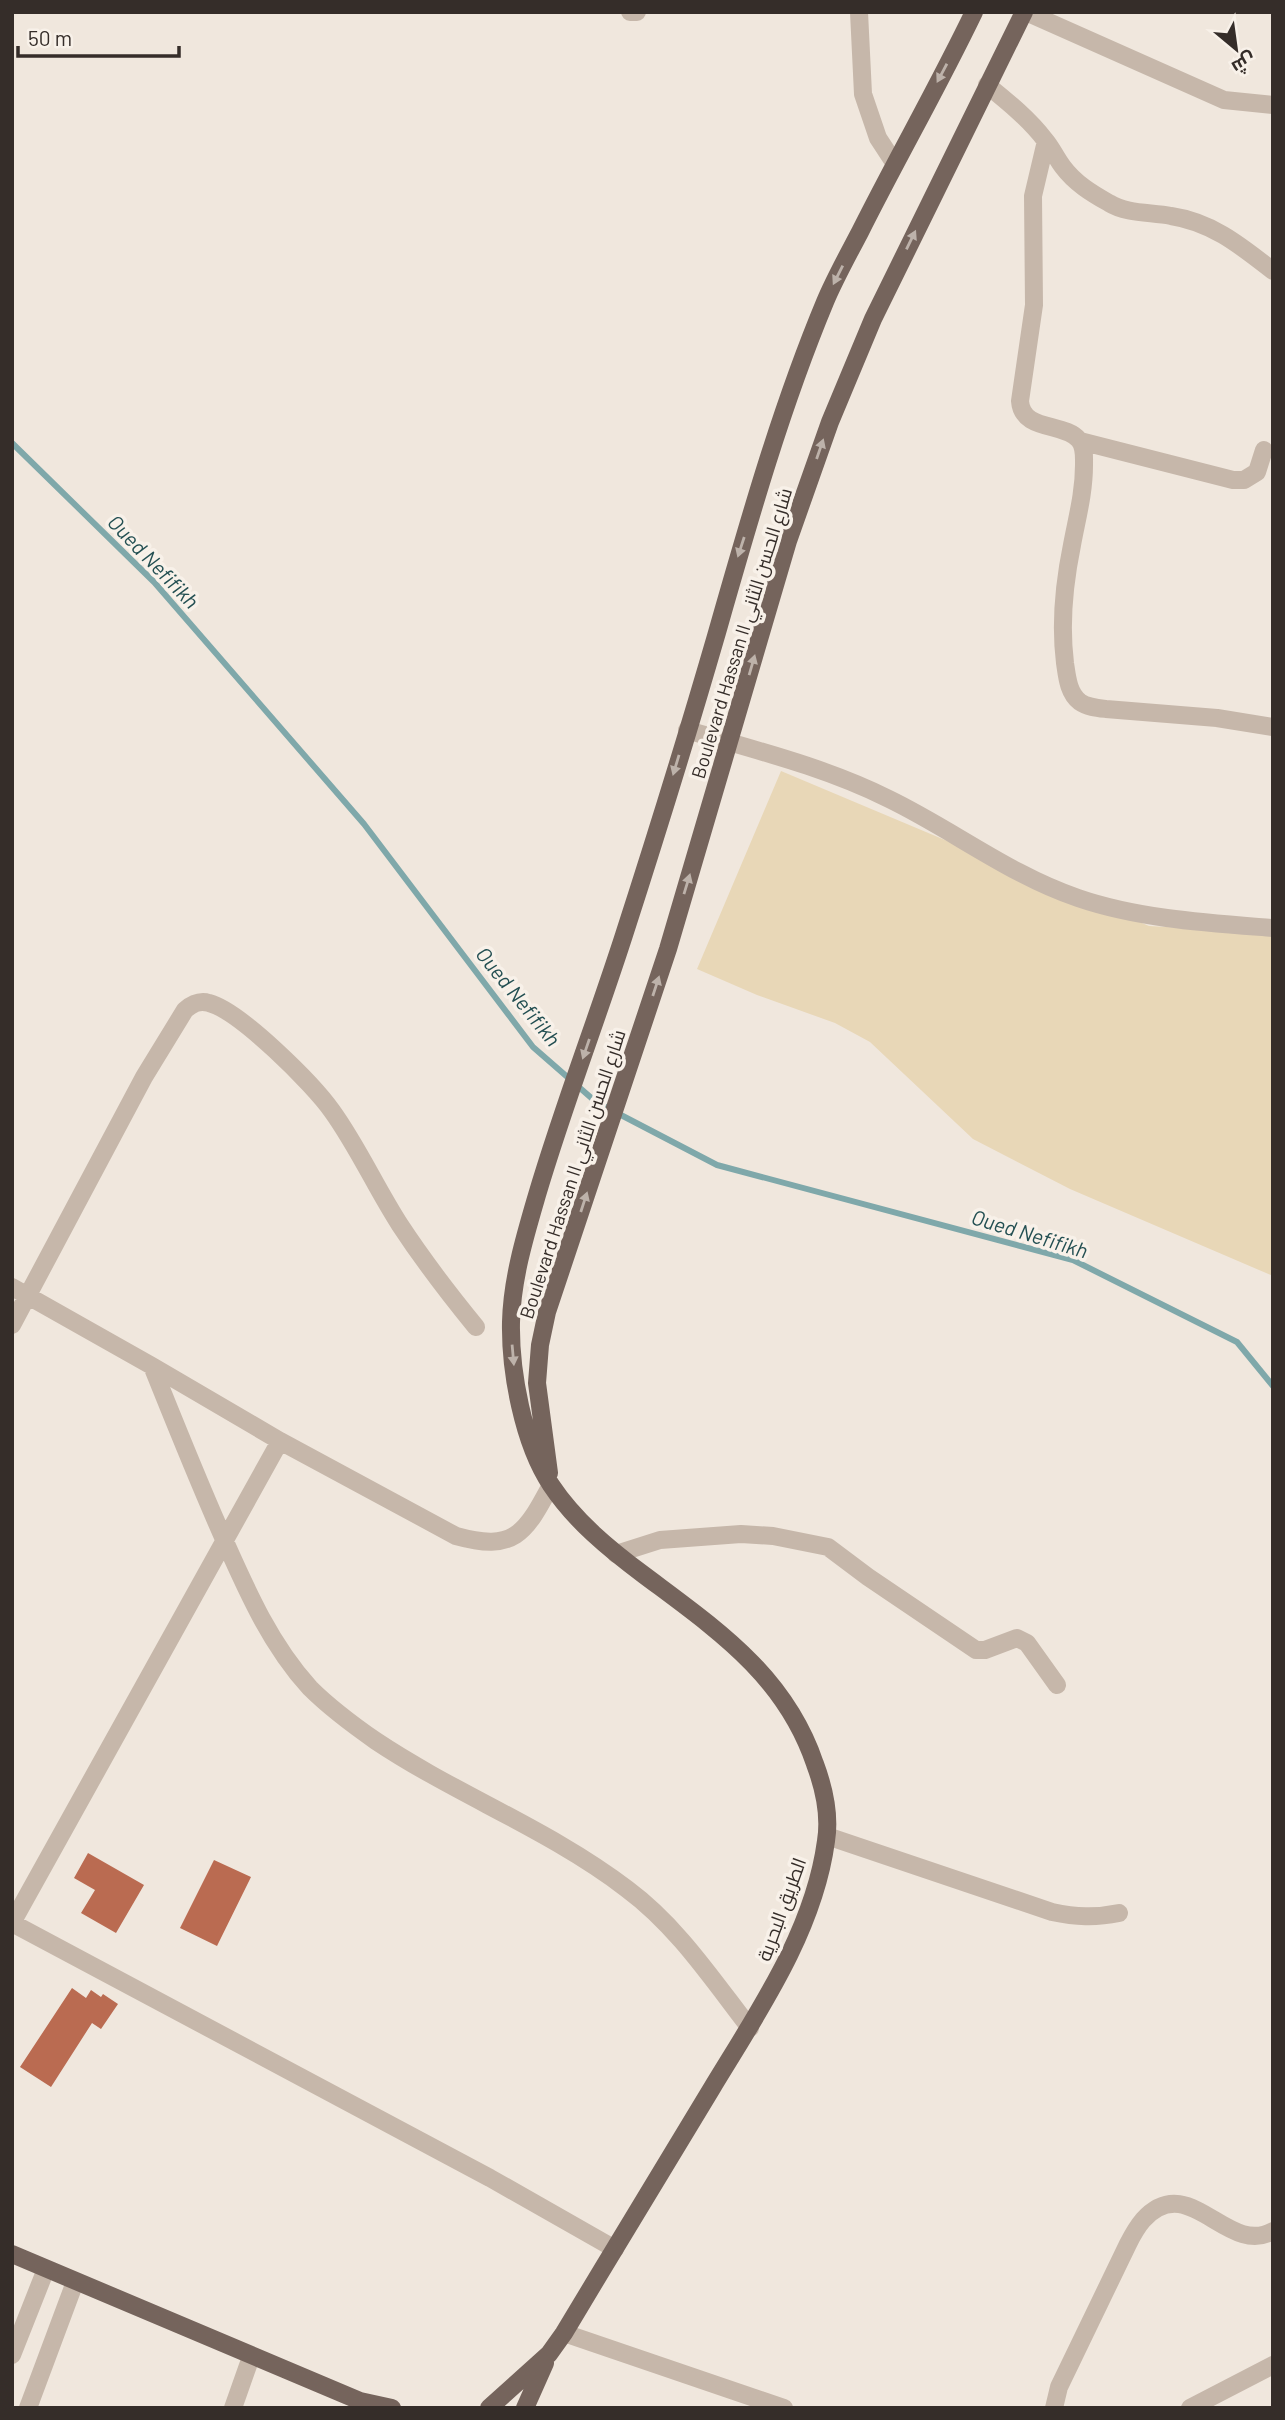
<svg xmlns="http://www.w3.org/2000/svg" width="1285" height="2420" viewBox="0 0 1285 2420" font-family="Barlow,Cairo,sans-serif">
<rect width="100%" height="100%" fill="#f0e7dd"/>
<path fill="#e8d7b7" d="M781 771 1149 926 1273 933V1276L1070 1189 973 1139 870 1042 835 1023 757 995 697 969Z"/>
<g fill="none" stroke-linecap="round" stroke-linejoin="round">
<path stroke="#7fa8aa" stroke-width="6" d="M12 443 154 582 364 824 533 1047 596 1102 717 1165 1073 1260 1237 1342 1273 1386"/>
</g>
<path fill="#ba6b51" d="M88 1853 144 1885 116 1933 81 1913 95 1890 74 1878Z
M214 1860 251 1877 217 1946 180 1928Z
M72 1988 86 1998 91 1990 101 1997 103 1994 118 2004 101 2029 92 2023 51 2087 20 2067Z"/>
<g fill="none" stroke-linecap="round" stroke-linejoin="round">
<path stroke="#c6b7aa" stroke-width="18" d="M630 12H637
M859 12 863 94 878 138 895 164
M1026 12 1224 100 1273 105
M987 85C1008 102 1029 119 1045 140 1052 148 1056 158 1063 167 1075 183 1091 193 1109 203 1127 214 1150 212 1171 216 1212 222 1241 246 1273 271
M1046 141 1033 196 1034 305 1020 401C1022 432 1065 422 1079 440 1085 447 1084 456 1084 465 1084 493 1077 518 1072 545 1064 584 1060 623 1065 663 1067 676 1068 693 1080 702 1087 707 1097 708 1106 709L1217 718 1273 727
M1080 441 1233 480H1244L1257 472 1264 450
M687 730C755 750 825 767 889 799 953 830 1010 875 1078 898 1139 919 1209 923 1273 928
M12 1287 152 1366 280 1441 456 1536C514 1552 525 1534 551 1485
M12 1325 144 1077 185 1010C192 1004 199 1000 209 1003 240 1011 313 1084 332 1111 358 1147 376 1188 400 1225 423 1260 449 1294 476 1327
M152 1366C175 1423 198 1481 223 1537 247 1591 270 1644 310 1688 330 1708 353 1725 376 1741 457 1795 550 1830 627 1889 677 1926 712 1979 750 2028
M280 1441 12 1923 490 2178 615 2249
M616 1554 660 1540 741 1534 773 1536 828 1547 868 1577 976 1650H985L1017 1638 1027 1643 1057 1685
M827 1836 1052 1912C1076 1917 1095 1918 1119 1913
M564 2333 784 2408
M12 2355 46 2269
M28 2408 75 2282
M233 2408 251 2357
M1054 2408 1059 2387 1128 2244C1132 2236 1137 2227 1143 2220 1189 2169 1227 2257 1273 2231
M1190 2408 1273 2365"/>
<path stroke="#75645c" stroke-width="18" d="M549 1473 537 1383 540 1345 547 1312 668 949 788 541 830 422 873 319 1024 12
M12 2254 360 2401 392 2408
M489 2408 549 2354 564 2333C613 2251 663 2169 712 2088 758 2012 814 1931 826 1841 830 1816 824 1788 815 1764 785 1675 716 1629 644 1575 609 1549 575 1521 551 1485 523 1443 510 1371 511 1322 512 1279 525 1236 537 1195 563 1107 596 1022 624 935 656 836 687 736 716 636 748 524 780 410 825 302 835 278 848 255 860 232 897 158 938 87 974 12
M525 2408 545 2363"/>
</g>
<defs><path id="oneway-solid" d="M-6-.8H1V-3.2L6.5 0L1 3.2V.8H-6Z" transform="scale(1.75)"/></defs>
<g fill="#bdb2aa">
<use href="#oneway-solid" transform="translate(942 73) rotate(118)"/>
<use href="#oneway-solid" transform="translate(911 240) rotate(-64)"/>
<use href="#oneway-solid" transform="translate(838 275) rotate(117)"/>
<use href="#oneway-solid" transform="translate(820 449) rotate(-71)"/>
<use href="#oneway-solid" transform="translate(741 547) rotate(108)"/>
<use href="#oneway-solid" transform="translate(752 665) rotate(-74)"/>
<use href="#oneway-solid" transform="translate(676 765) rotate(107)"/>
<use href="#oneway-solid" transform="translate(687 884) rotate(-73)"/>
<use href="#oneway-solid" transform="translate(656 986) rotate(-72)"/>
<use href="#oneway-solid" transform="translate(586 1049) rotate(109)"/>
<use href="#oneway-solid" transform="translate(584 1202) rotate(-72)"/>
<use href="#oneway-solid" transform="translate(513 1355) rotate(85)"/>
</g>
<g text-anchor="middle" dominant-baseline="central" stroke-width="7" stroke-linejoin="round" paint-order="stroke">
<g font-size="19" fill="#352d29" stroke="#f8f1e9">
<text transform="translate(741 633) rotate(-73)">Boulevard Hassan II شارع الحسن الثاني</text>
<text transform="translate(572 1174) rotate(-72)">Boulevard Hassan II شارع الحسن الثاني</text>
<text transform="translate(781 1909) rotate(-70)">الطريق البحرية</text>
</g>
<g font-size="21" font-style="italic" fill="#234f52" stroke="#f8f1e9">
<text transform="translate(154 561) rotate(46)">Oued Nefifikh</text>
<text transform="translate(519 996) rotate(51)">Oued Nefifikh</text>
<text transform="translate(1030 1233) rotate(17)">Oued Nefifikh</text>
</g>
</g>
<rect width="1285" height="2420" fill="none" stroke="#352d29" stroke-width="28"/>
<g transform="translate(1236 49) rotate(151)" stroke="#f8f1e9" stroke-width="5" paint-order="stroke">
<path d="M0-5L12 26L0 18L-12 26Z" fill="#352d29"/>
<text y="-10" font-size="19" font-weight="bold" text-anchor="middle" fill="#352d29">ش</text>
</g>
<path d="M18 46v10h161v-10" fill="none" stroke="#352d29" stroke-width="3.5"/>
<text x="28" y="46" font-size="21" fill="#352d29" stroke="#f8f1e9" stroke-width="5" paint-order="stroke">50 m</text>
</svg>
